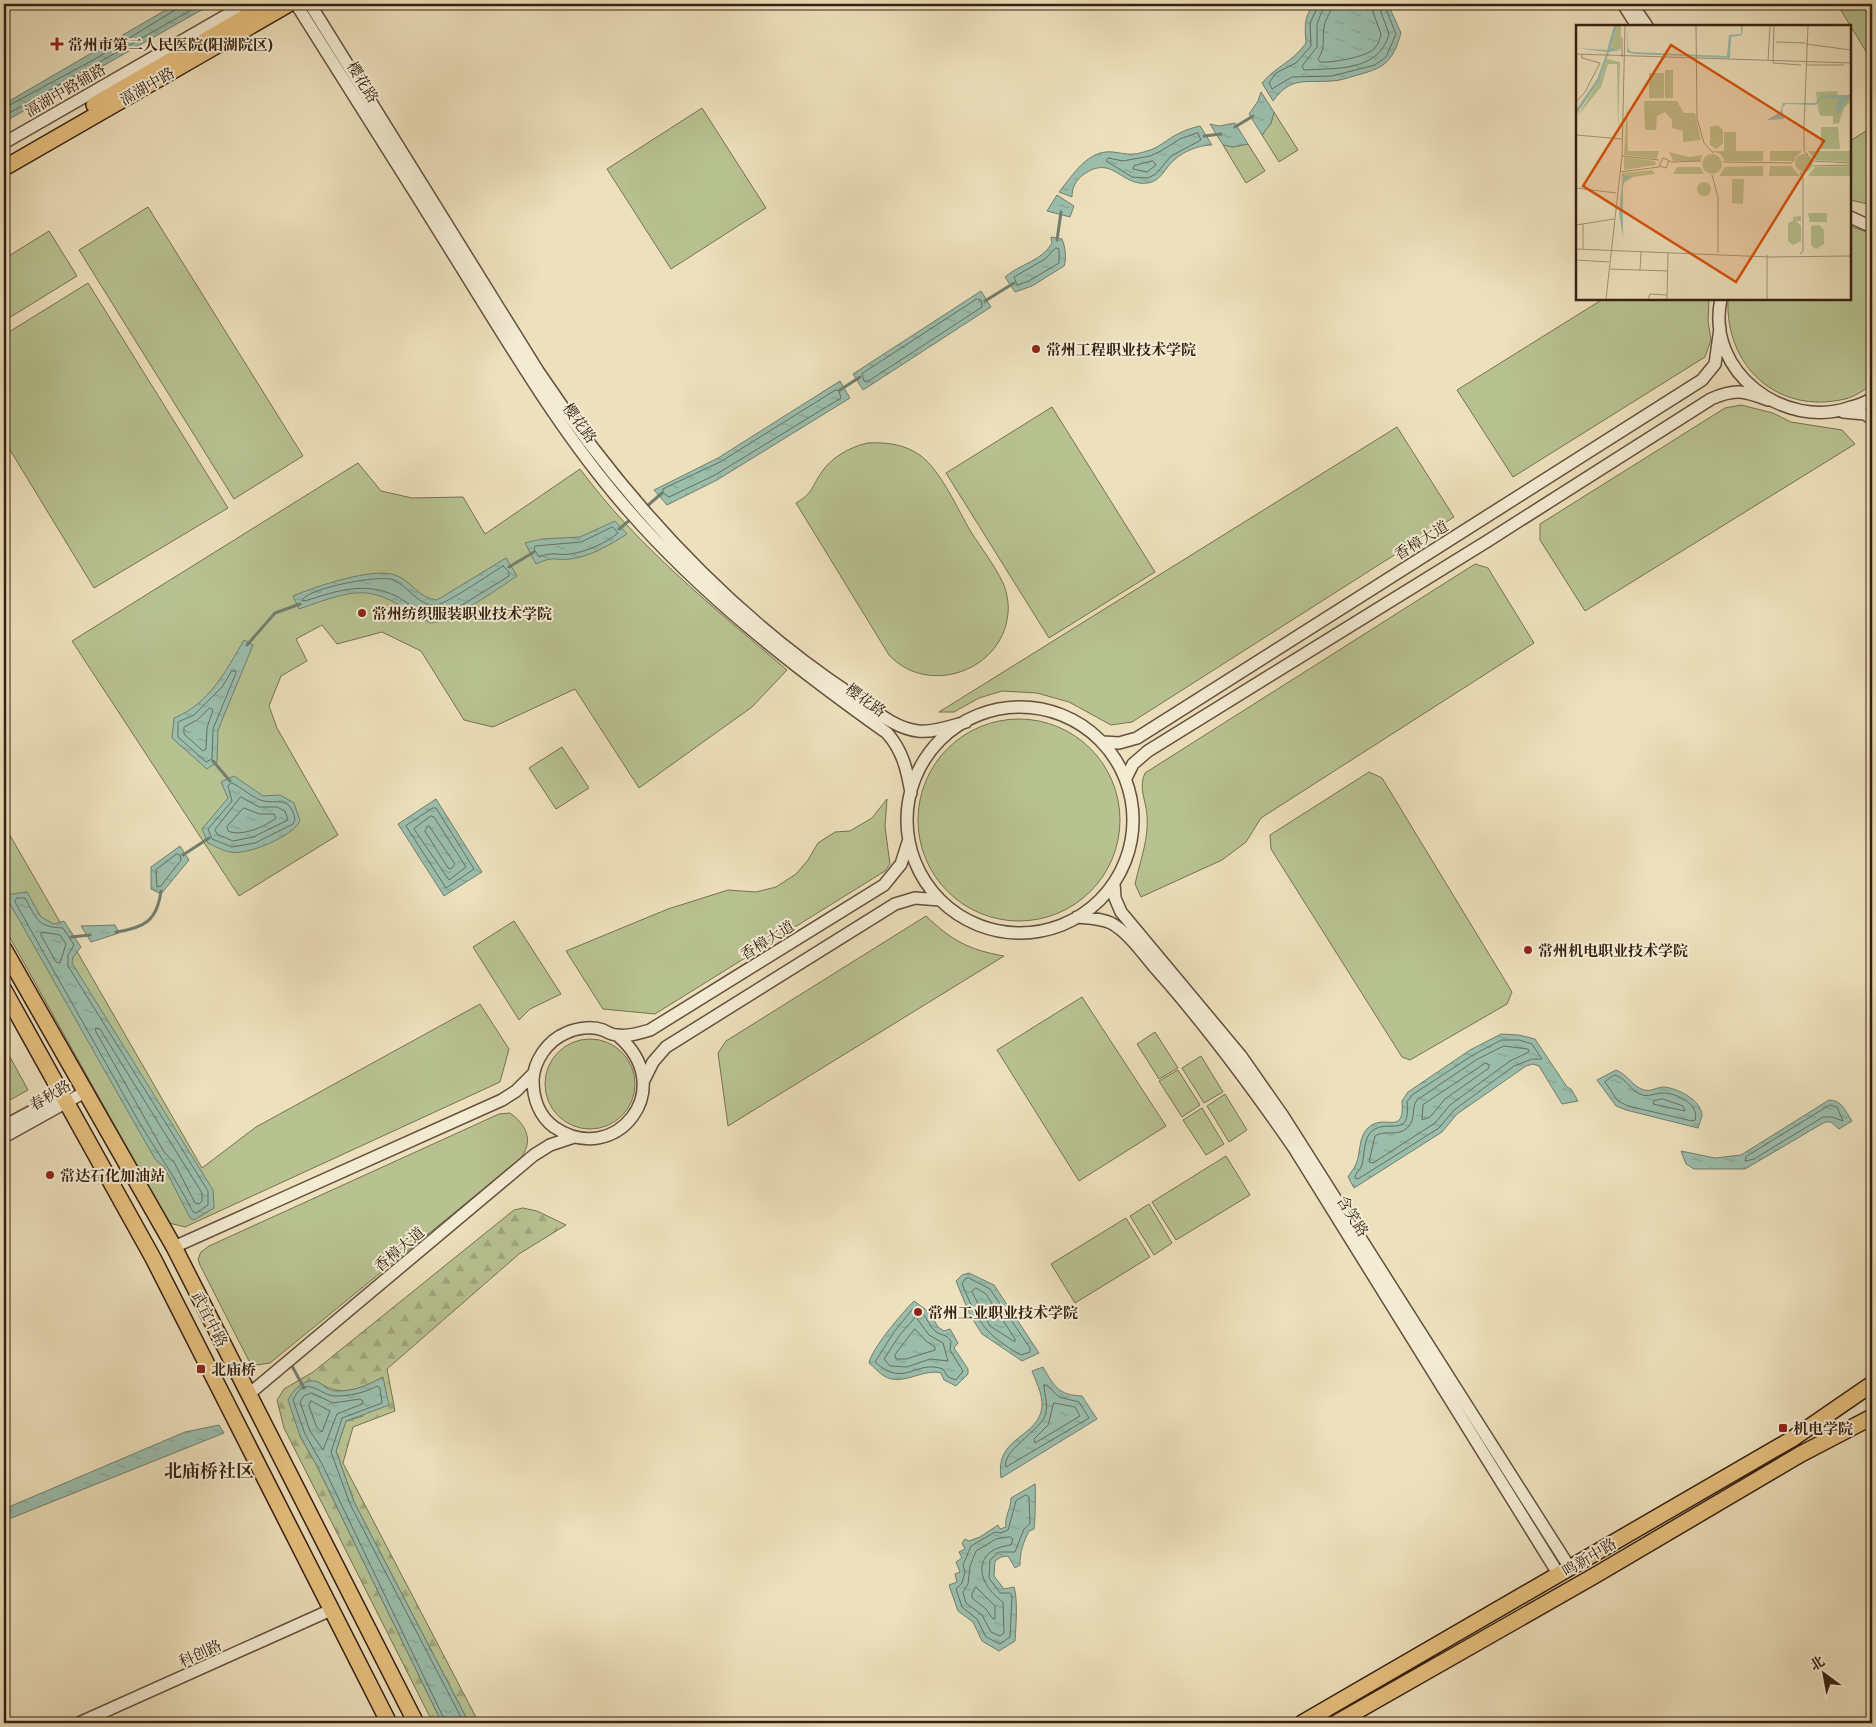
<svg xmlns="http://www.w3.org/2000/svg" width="1876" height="1727" viewBox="0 0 1876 1727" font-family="'Gentium Book Plus','Noto Serif SC',serif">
<defs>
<pattern id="forest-firs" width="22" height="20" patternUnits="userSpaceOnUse" patternTransform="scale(1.25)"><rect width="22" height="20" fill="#b8c291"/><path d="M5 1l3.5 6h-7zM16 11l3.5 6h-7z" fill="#9fa67c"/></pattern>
<pattern id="water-ripples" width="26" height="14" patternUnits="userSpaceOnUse" patternTransform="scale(1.25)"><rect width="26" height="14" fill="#9abdac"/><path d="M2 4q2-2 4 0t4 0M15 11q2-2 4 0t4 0" fill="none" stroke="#85a293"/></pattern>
</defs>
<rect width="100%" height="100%" fill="#ede0bc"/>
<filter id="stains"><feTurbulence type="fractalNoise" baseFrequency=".004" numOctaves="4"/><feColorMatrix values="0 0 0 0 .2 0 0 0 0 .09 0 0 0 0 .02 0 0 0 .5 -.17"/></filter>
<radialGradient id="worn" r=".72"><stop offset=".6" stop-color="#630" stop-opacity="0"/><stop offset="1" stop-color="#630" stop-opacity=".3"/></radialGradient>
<path fill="#b8c291" stroke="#777152" d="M1837 4H1872V61Z
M702 108 766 208 671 269 607 169Z
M1274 112 1298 150 1279 162 1262 135 1271 123Z
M1872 127V205L1850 200V141Z
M1248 144 1265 171 1246 183 1223 145 1233 147Z
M148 207 303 456 234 499 79 250Z
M1850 226 1864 231 1872 238V385C1864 390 1854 397 1845 399 1777 415 1725 366 1728 299H1850Z
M49 231 77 276 4 321V259Z
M88 283 228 508 94 588 4 440V335Z
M1603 299H1709L1708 321 1711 340 1705 357 1513 477 1457 390Z
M1741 405 1773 413 1791 422 1842 430 1855 444 1585 611 1540 540V524L1725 408Z
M1052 407 1155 572 1049 638 946 473Z
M1397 427 1454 517 1132 722 1111 725 1069 702 1037 693 1002 691 979 698 954 712H939Z
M867 443C886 442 905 444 921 456 941 471 958 510 971 532 982 549 995 566 1003 583 1007 592 1009 604 1008 613 1003 671 928 697 889 655L796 503C813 493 811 488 821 473 832 457 848 448 867 443Z
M358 463 381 491 412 498 463 497 485 534 580 469C637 546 714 608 787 670L752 707 639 788 575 689 493 727 464 720 421 651 382 632 337 644 322 625 296 639 307 661 281 676 269 706 277 728 338 835 239 896 72 641Z
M1475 564 1488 568 1534 643 1261 818 1246 842 1222 860 1141 897 1135 884C1140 861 1149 839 1147 815 1146 800 1138 788 1145 773Z
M918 820a101 101 0 1 1 202 0a101 101 0 1 1-202 0Z
M562 747 589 788 556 809 529 768Z
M1369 772 1382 778 1512 992 1507 1004 1410 1060 1402 1057 1271 849 1270 835Z
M887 799 885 827 890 864 885 871 655 1014 603 1009 566 951 668 909 728 890 756 892 776 887 796 874 808 860 818 843 835 832 850 831 872 818Z
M4 825 202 1168 256 1127 480 1004 509 1049 500 1082 185 1227 169 1223 4 927Z
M926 916C951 940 969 950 1004 956L728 1126 718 1053 726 1041Z
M514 921 561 994 530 1009 519 1020 473 947Z
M1082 997 1166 1126 1079 1181 997 1050Z
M1155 1032 1178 1068 1159 1079 1137 1044Z
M545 1084a45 45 0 1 1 90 0a45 45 0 1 1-90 0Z
M4 1046 28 1090 10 1100 4 1089Z
M1201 1056 1223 1092 1204 1103 1182 1068Z
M1178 1070 1200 1105 1182 1117 1159 1081Z
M1225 1094 1247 1130 1229 1142 1207 1106Z
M1202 1108 1224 1144 1206 1155 1183 1120Z
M510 1113C527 1125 534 1142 520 1159L270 1363 257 1365 249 1361 200 1265 198 1259 201 1252 209 1246 499 1114Z
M1226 1156 1250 1195 1176 1240 1152 1202Z
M1149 1204 1172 1243 1154 1255 1130 1216Z
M1126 1218 1150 1257 1075 1303 1051 1264Z"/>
<path fill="url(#forest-firs)" stroke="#777152" d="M523 1208 537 1211 566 1225 519 1254 387 1369 395 1411 353 1427 343 1463 479 1723H469L354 1502 336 1451 346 1421 363 1416 383 1377C361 1389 340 1398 318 1382L300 1436 317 1466 442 1723H433L284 1428 277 1400 284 1389 313 1372 514 1210Z"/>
<path fill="url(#water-ripples)" stroke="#727e6e" d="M176 4H212L4 122V104Z
M1317 4H1388L1401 33C1392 64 1384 68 1354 76 1347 78 1339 81 1331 81 1305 83 1291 76 1273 101L1262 83C1276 66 1293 62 1306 43 1305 29 1303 12 1317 4Z
M1261 92 1274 112 1271 123 1262 135 1249 114 1258 101Z
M1235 123 1248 144 1233 147 1223 145 1210 124 1219 126Z
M1200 126 1212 145C1199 145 1184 151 1174 160 1165 168 1161 181 1148 183 1121 187 1113 154 1084 174 1076 180 1072 187 1072 197L1059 192C1073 175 1088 149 1113 152 1128 154 1132 156 1147 151 1159 148 1167 139 1178 134 1185 130 1192 128 1200 126Z
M1057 195 1074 206 1070 217 1047 211Z
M1051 237 1062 239C1065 246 1067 258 1064 266L1032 286 1015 292 1005 277C1020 264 1042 261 1052 243Z
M981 291 991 307 863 390 853 374Z
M840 381 850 398 717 480 667 505 654 490 718 458Z
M615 521 627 534C611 544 590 557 570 559 553 561 555 555 536 564L525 543 542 539 580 537Z
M506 558 517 576C497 589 452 622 430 623 370 586 366 585 299 609L293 596C314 587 373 567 395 575 412 581 418 598 437 600Z
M244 640 253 645 218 730 217 762 207 769 172 738 174 718C209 704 226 671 244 640Z
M234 776 263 796 280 795 294 803 300 821C293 836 247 856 230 852 223 851 215 846 208 843L202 829 228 798 221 782Z
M436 799 482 872 444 896 398 824Z
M180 846 189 860 161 894 151 889V867Z
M27 892 41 917 54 924 64 921 81 947 73 957 72 963 213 1190 214 1208 194 1220 190 1218 164 1167 155 1159 135 1124 5 895Z
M115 925 119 933 91 942 81 926Z
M1501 1034 1519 1035 1535 1039 1567 1087 1571 1089 1578 1101 1562 1104 1539 1066 1533 1064 1526 1066 1457 1114 1442 1132 1354 1188 1348 1177C1350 1173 1354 1169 1356 1164 1361 1153 1358 1137 1368 1128 1384 1112 1405 1138 1402 1101L1408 1092 1470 1050Z
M1616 1070C1627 1074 1633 1087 1644 1090 1651 1092 1657 1087 1664 1087 1677 1088 1702 1100 1702 1116 1701 1120 1699 1124 1698 1128L1626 1110 1616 1106 1597 1080Z
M1829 1100C1842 1100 1845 1111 1852 1121L1839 1129 1831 1122H1825L1745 1169H1694L1686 1164 1681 1151 1715 1158 1741 1155Z
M969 1273 994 1285 1039 1353 1022 1361 982 1334 970 1315 956 1281 962 1275Z
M914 1301 929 1312 938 1327 944 1331 950 1329 958 1343 954 1348 968 1369V1374L956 1386 944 1380 941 1373C923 1368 902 1387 884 1376 879 1373 874 1367 869 1363 872 1348 902 1313 914 1301Z
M1043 1367C1054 1386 1058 1395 1082 1396L1097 1419 1001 1478C995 1438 1033 1439 1041 1412 1045 1399 1037 1384 1032 1371Z
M383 1377 389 1405 346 1421 336 1451 354 1502 469 1723H442L317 1466 300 1436 288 1400C293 1390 305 1377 318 1382 324 1385 328 1391 335 1391 353 1392 368 1385 383 1377Z
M219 1425 224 1433 4 1521V1509L185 1432Z
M1035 1484C1036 1488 1035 1525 1034 1529L1029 1531C1023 1543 1020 1552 1020 1565L1015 1568 1008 1556 1001 1557 995 1561 994 1576 1004 1589 1014 1587C1018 1599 1016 1626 1015 1641L999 1651 982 1641 973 1622 958 1611 949 1585 957 1582 955 1574 960 1572 956 1562 962 1558 959 1552 965 1549 962 1543 965 1539 969 1541 980 1537 998 1525 1000 1529 1006 1527C1004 1517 1011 1509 1011 1498Z"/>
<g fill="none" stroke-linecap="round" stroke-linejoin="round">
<path stroke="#686e5f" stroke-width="1" d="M1319 4 1310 23 1311 46 1296 63 1276 73 1269 83 1272 89 1292 77 1332 76 1375 65 1386 57 1396 34 1384 4
M1325 4 1317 24V47L1302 66 1304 70C1336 68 1379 72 1389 34L1378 4
M1332 4C1332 13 1325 18 1324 27 1322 40 1326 47 1318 59L1320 62C1332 63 1366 57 1374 49 1378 45 1380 39 1381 34L1370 4
M4 108 95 59 175 10 178 4
M4 116 202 4
M1198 133 1201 140 1171 156 1156 174 1148 178 1132 177 1106 161 1108 158 1123 161 1150 156 1161 151 1180 139Z
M1153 161 1156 165 1147 172 1133 169 1134 166Z
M1056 248 1059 249V263L1029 281 1017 285 1014 277 1045 259Z
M977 299 981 300 982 307 867 382 864 381 862 374Z
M836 390 839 391 841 398 715 475 669 497 663 493V489L671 485 720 462Z
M613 527 618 533C606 543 586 552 570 554 557 556 554 551 539 557L534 549 535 546 581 542Z
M503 566 509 572V576L454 610 433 618C420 614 408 602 396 596 365 581 336 591 305 601L302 600C309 588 380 574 394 580 409 587 418 606 436 605 447 604 491 573 503 566Z
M232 671H235L236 673 213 729 212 759 206 762 178 737V722L194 715 222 687Z
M210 708 213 710 207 728 206 749 203 751 184 734V727L197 720Z
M232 783C241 787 249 795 258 799 274 807 289 792 295 819L293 824 255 843 232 847 212 839 208 829 232 801 228 786Z
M241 797 259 807H277L285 811 288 820 253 837 233 841 217 834 215 830Z
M244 808 259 814H274L276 818C265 827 241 837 228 831L227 827Z
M433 808H436L474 869 446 888 406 826Z
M431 816 434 817 466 867 449 880 414 829Z
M429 826 455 864 451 869 448 868 425 831Z
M177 854 180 855 181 860 161 886 157 887 156 870Z
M17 898H25C37 919 37 927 63 928L74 945 68 955V966L208 1191V1205L196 1213 193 1212C177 1180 157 1152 139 1122L15 902Z
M42 932 60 935 66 944 60 963 56 962 41 935Z
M96 1028 100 1029 202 1193V1201L199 1204 195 1203 174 1162 164 1152 96 1032Z
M1502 1040H1519L1532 1044 1542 1059H1532L1514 1066 1454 1110 1439 1128 1358 1179 1355 1178C1355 1173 1360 1170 1362 1165 1365 1154 1363 1139 1372 1131 1388 1118 1411 1140 1407 1102L1412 1095 1473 1055Z
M1504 1046 1528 1049 1529 1052 1510 1061 1450 1105 1435 1123 1373 1163 1369 1162 1375 1136C1386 1129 1399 1138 1409 1126 1416 1118 1411 1107 1417 1100L1476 1060Z
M1486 1063 1489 1065V1068L1445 1099 1430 1117 1422 1120 1423 1105Z
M1615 1075C1626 1078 1630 1090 1640 1094 1649 1098 1654 1093 1663 1093 1676 1093 1700 1104 1695 1120L1692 1121 1628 1106 1618 1101 1605 1082Z
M1663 1099 1683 1106 1685 1111 1653 1104 1654 1101Z
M1830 1105 1837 1107 1843 1121 1832 1117H1823L1754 1159 1745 1161 1746 1157Z
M969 1278 990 1289 1030 1348V1352L1021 1355C984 1334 978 1322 962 1284L965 1279Z
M976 1288 986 1294 1015 1339V1342L990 1326 972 1292Z
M913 1309C926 1310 927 1324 935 1331 941 1336 947 1334 951 1341L950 1350 963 1371 956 1380 948 1377 943 1369C915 1359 905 1389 875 1362L894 1332Z
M916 1317 929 1335 943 1343 948 1361 930 1359 907 1367 890 1366 884 1359 899 1336Z
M915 1329 926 1341 935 1347V1350L906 1359H896L895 1355Z
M1044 1385H1047L1059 1397 1079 1402 1089 1418 1006 1467C1001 1452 1039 1431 1045 1416 1049 1405 1044 1395 1044 1385Z
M312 1393 333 1403 360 1399 363 1401 362 1404 337 1414 323 1450 310 1431 300 1402 304 1396Z
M311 1401 330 1411 322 1432 317 1428 309 1406Z
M1054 1403 1075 1407 1080 1416 1035 1443 1034 1439 1048 1425Z
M1026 1495 1029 1497 1030 1524 1024 1529 1015 1552H999L990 1560 989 1578 1000 1593H1010L1012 1596 1010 1637 1000 1644 986 1637 977 1619 962 1607 956 1589 962 1583 965 1572 963 1565 971 1546 995 1532 1001 1533 1008 1530 1016 1501Z
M1010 1537 1013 1539 1011 1545C971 1550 976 1583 1003 1602L1004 1633 1000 1636 991 1632 982 1615 966 1603 963 1592 968 1584 970 1566 976 1551 996 1539Z
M976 1587 995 1606V1619L992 1618 986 1609 972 1598V1594Z
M446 1723 322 1464 305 1434 293 1400C306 1372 321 1397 336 1396 350 1396 364 1393 377 1386L380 1388 382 1403 342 1418 331 1452 350 1504 464 1723"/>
<path stroke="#727e6e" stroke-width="3" d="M1235 127 1253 116
M1204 136 1221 134
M1057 240 1061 212
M985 301 1014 283
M840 390 860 377
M646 507 662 493
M619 529 631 519
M509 567 534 552
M247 645 275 613 300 604
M213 761 230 781
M183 855 209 838
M116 932C144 928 157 921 161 891
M71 937 90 935
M292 1366 304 1388"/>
<defs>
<path id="minor" d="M296 4C352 93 408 181 463 270 514 352 564 437 628 510 703 596 794 667 887 733 903 751 907 770 911 793
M310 4 538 371C622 497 725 611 852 695 872 708 893 728 918 731 932 733 951 726 966 722
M1623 4 1637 26
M1632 4 1647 26
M4 143 246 4
M1850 217 1872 227
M1721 299C1705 372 1785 431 1851 407 1859 405 1866 403 1872 398
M1843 412 1865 414 1872 419
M907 820a113 113 0 1 1 226 0a113 113 0 1 1-226 0Z
M1103 742 1119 743 1137 738 1702 380 1715 364 1720 328
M1126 778 1133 764 1148 751 1486 542 1711 399C1735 388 1745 391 1768 400
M1114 883 1115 898 1121 912 1241 1056 1283 1116 1570 1568
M1077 917C1088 918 1100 918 1111 923 1129 933 1143 954 1156 969 1207 1026 1251 1086 1294 1148L1559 1575
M617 1035C681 1088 615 1169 554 1127 539 1116 533 1098 533 1080 534 1061 547 1041 566 1033 576 1028 592 1026 603 1030 607 1032 612 1035 617 1035 628 1037 640 1033 650 1030L884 885 901 864 908 842
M644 1080 653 1062 666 1047 895 904 915 898 940 900
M4 1126 62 1095
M4 1137 85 1092
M174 1247 502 1100 516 1091 533 1074
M249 1394 534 1155 550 1145 574 1137
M79 1723 333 1609"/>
<path id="major" d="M94 105 268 4
M4 168 289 4
M4 949 174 1247 416 1723
M4 990 153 1258 389 1723
M1302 1723 1792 1439 1872 1384
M1336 1723 1594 1576 1801 1454 1872 1417"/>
</defs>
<use href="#minor" stroke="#64503c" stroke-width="14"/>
<use href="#major" stroke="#362012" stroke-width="18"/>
<use href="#minor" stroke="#f3ebd3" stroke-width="11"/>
<use href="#major" stroke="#e6c07e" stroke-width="15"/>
</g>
<g fill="#8f2418" stroke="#f3ebd3" stroke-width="2">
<path d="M54.5 36.5h5v5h5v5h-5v5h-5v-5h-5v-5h5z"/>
<circle cx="1036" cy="349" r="5"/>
<circle cx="362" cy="613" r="5"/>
<circle cx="1528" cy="950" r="5"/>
<circle cx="50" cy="1175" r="5"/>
<circle cx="918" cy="1312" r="5"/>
<rect x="196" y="1364" width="10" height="10" rx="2.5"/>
<rect x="1778" y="1423" width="10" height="10" rx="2.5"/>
</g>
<g text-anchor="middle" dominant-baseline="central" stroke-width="4" stroke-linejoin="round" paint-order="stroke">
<g font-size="15" font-weight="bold" fill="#362012" stroke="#f3ebd3" text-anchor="start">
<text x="68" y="44">常州市第二人民医院(阳湖院区)</text>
<text x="1046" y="349">常州工程职业技术学院</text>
<text x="372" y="613">常州纺织服装职业技术学院</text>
<text x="1538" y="950">常州机电职业技术学院</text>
<text x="60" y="1175">常达石化加油站</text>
<text x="928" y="1312">常州工业职业技术学院</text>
<text x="211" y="1369">北庙桥</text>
<text x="1793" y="1428">机电学院</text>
</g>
<g font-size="15" fill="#362012" stroke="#f3ebd3">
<text transform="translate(363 82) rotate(58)">樱花路</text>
<text transform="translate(147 86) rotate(-30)">滆湖中路</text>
<text transform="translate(65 90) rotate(-30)">滆湖中路辅路</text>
<text transform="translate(580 423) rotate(54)">樱花路</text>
<text transform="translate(1421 540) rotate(-32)">香樟大道</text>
<text transform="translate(866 700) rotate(35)">樱花路</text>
<text transform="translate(767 940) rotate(-32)">香樟大道</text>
<text transform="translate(50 1095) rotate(-30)">春秋路</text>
<text transform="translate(1353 1216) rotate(58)">含笑路</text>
<text transform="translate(399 1249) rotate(-40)">香樟大道</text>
<text transform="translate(210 1319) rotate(63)">武宜中路</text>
<text transform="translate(1589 1557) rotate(-31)">鸣新中路</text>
<text transform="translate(200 1653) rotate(-24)">科创路</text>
</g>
<g font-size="18" font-weight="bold" fill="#362012" stroke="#f3ebd3">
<text x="209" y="1470">北庙桥社区</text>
</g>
</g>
<g transform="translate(1576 25)">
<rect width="275" height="275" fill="#ede0bc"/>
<path d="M41 1H45V24H35ZM31 34 44 37 42 110 41 39H32L25 62 0 93 24 55ZM89 45H97V73H89ZM73 48H88V73H73ZM261 66 262 72 275 69V76L268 83 263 98 257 99V91H245L243 88 240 67ZM51 76 52 126H83L81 134 48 130ZM68 76H101L108 88H119L125 115 107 117V106L96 103V95L89 87 81 91 80 105H69ZM142 100 147 105V119L140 124 134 120V102ZM245 102H262L264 124H245ZM148 107H160V126H187V136H149L144 129 135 126H148ZM194 126H226L216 136H194ZM232 126H275V137L239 135ZM93 127 113 132 127 130 124 136H97ZM219 138a9 9 0 1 1 18 0a9 9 0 1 1-18 0ZM126 139a10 10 0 1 1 20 0a10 10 0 1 1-20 0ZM48 132 79 136 80 140 48 145ZM194 141H215L224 151H193ZM275 141V151H232L239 142ZM101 142H124L128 149H97ZM149 142 187 141V151H143ZM156 154H168L167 179 156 178ZM121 164a7 7 0 1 1 14 0a7 7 0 1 1-14 0ZM232 188H251V197H234ZM225 191V196H220L225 201V216L217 220 212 216V198L217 196V192ZM243 200 248 205V219L240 224 235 220V201Z" fill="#b8c291"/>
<path d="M76 145 79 149 57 152 49 157 45 192 49 156 54 152 50 149 46 153 43 192 46 148Z" fill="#b8c291"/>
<path d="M38 1H41L35 23 45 25 33 27 24 55 0 90V85L21 54 31 27 0 23 31 25ZM52 1V24L56 27 151 31 153 10 165 9V1H177H167L166 10 155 12 154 33 58 29 51 27ZM247 70H275L263 89 259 83 263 74 247 72 240 80 210 79 206 83 208 94 191 95 204 87 207 78H239ZM47 149 56 152 49 156 47 161V212L43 189Z" fill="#9abdac"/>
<path fill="none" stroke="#a49378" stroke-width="1" d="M120 1 121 93 128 118 137 128M232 1 228 101V126L232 130M200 17 229 18M230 19 275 25M0 29 275 38M46 32V12M192 36 194 1M197 38 225 40M197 38 198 1M231 40H268M0 77 9 67 24 38 6 33V29M0 110 46 114M46 131 83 135M93 136 90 143 83 141 87 133 96 137 125 136M237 136 275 138M147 137 215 138 219 134M237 141 275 140M44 147 83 142M224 147 227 153V226L224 229M136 150 142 172V228M0 163 40 168M0 200 38 194M0 224 194 232 275 231M7 224V199M191 230V274M0 235 33 237M34 244 92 246M64 245 65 227M30 274 46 131 49 1M72 274 74 269 91 270M91 274 92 228"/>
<path fill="#d6530d" fill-opacity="0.15" stroke="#d6530d" stroke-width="2.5" d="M95 20 248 116 160 257 7 161Z"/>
<rect width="275" height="275" fill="none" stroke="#362012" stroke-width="2.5"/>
</g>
<rect width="1876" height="1727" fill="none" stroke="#ede0bc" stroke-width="20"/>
<rect x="5" y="5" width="1866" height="1717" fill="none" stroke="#362012" stroke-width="2.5"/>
<rect x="10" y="10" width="1856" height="1707" fill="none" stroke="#362012"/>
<g transform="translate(1824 1674) rotate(328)" stroke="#f3ebd3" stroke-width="4" paint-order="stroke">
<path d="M0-4L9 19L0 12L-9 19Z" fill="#362012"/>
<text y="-8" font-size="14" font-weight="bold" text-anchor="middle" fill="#362012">北</text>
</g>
<rect width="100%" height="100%" filter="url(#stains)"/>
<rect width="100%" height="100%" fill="url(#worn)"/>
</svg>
